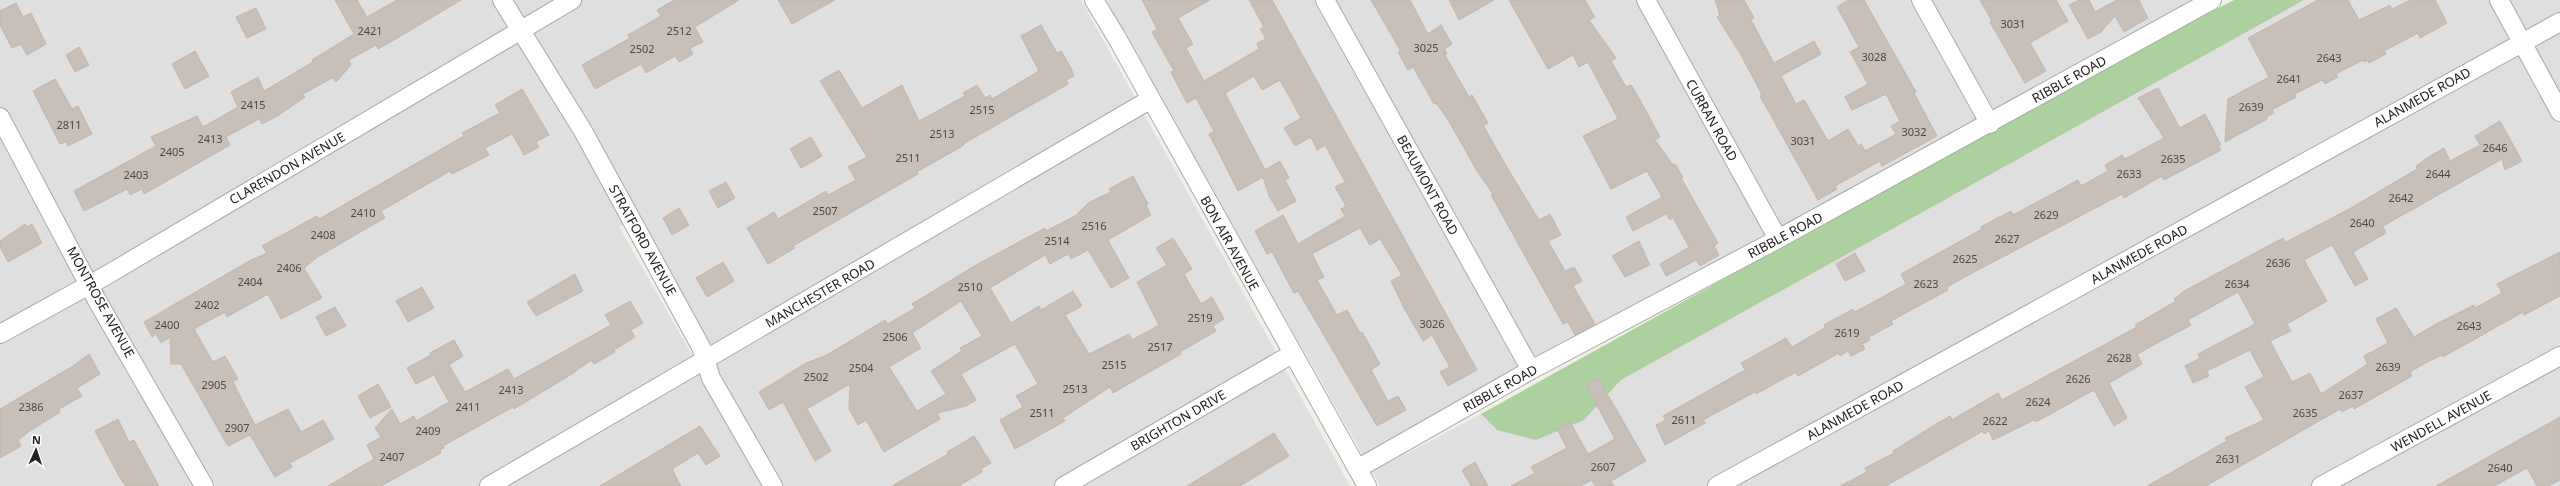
<svg xmlns="http://www.w3.org/2000/svg" width="2560" height="486" viewBox="0 0 2560 486" font-family="'Noto Sans',sans-serif">
<rect width="100%" height="100%" fill="#f2efe9"/>
<path fill="#e0dfdf" d="M0 0H1081L1350 486H781L637 220 619 227 767 486H0Z
M1105 0H2192L1877 178 1364 457Z
M2304 0H2560V486H1380L1372 472 1481 414 1497 430 1584 420 1621 380Z"/>
<path fill="#add19e" d="M2234 0H2304L1621 380 1584 420 1536 440 1497 430 1481 414 2149 43Z"/>
<path fill="#c7bfb8" stroke="#c4b6ab" fill-rule="evenodd" d="M335 0H357L367 17 397 0H461L394 40 378 49 376 45 349 60 351 65 336 82 332 78 303 94 305 97 276 117 262 124 259 119 226 137 230 145 144 194 142 189 130 195 127 189 84 211 74 191 156 146 151 137 197 116 203 127 238 107 231 92 258 77 264 91 313 62 312 60 354 34Z
M674 0H739L695 27 703 42 690 48 693 54 679 62 675 56 646 73 641 64 595 89 582 65 630 38 628 35 661 16 657 10Z
M778 0H835L792 24Z
M1142 0H1210L1178 18 1193 44 1186 48 1204 81 1259 49 1257 43 1266 39 1260 29 1264 27 1249 0H1272L1477 370 1448 386 1440 372 1450 367 1432 335 1423 341 1404 308 1391 281 1402 275 1380 239 1370 245 1360 228 1332 243 1312 254 1324 277 1317 280 1337 315 1347 310 1360 333 1362 332 1380 364 1371 370 1388 401 1398 396 1406 410 1377 426 1298 291 1294 293 1272 252 1267 254 1255 231 1283 215 1298 244 1345 216 1341 209 1346 206 1335 187 1345 182 1325 145 1317 150 1311 137 1295 146 1284 128 1301 118 1280 80 1262 90 1254 76 1225 93 1265 170 1280 161 1289 178 1285 180 1296 201 1278 211 1269 196 1263 177 1238 191 1209 134 1214 131 1196 98 1187 103 1171 72 1174 71 1152 32 1157 29Z
M1371 0H1410L1428 34 1441 25 1452 44 1444 49 1447 53 1445 55 1469 97 1472 95 1488 123 1483 125 1508 169 1539 220 1550 214 1561 235 1548 241 1565 271 1574 267 1582 281 1573 286 1595 324 1575 335 1568 322 1563 324 1491 195 1493 194 1477 171 1447 118 1436 103 1434 104 1413 67 1408 70 1398 52 1400 50Z
M1449 0H1494L1459 20Z
M1509 0H1585L1595 17 1589 20 1616 58 1611 61 1626 87 1631 85 1639 98 1660 137 1655 140 1673 165 1675 164 1683 177 1681 178 1718 243 1714 246 1719 255 1700 266 1696 260 1666 276 1660 264 1689 247 1673 218 1670 220 1666 214 1633 231 1626 217 1662 197 1647 171 1611 189 1583 136 1618 119 1588 62 1579 67 1573 55 1548 69Z
M1715 0H1744L1754 18 1751 20 1774 63 1814 41 1821 54 1781 76 1796 104 1804 100 1828 141 1848 129 1858 146 1861 144 1865 151 1896 134 1891 126 1900 121 1886 94 1852 110 1845 97 1868 84 1850 52 1859 47 1837 7 1848 0H1864L1916 92 1914 93 1937 136 1882 166 1880 161 1835 186 1837 189 1818 200 1760 96 1762 95 1741 55 1717 17 1720 15Z
M1980 0H2056L2068 21 2030 43 2046 71 2025 83 1990 22 1992 21Z
M2079 0H2089L2095 12 2117 0H2139L2148 18 2124 32 2115 16 2101 32 2088 39 2069 5Z
M2318 0H2348L2359 20 2390 5 2392 9 2410 0H2435L2447 23 2420 38 2418 33 2384 51 2386 54 2369 63 2368 60 2364 62 2363 60 2336 74 2338 77 2325 84 2322 80 2295 94 2296 97 2272 110 2274 113 2266 117 2267 119 2225 142 2228 99 2269 77 2248 38Z
M16 3 23 17 31 13 46 44 27 55 21 44 12 48 0 25V11Z
M256 8 266 29 247 38 236 17Z
M1041 25 1057 53 1061 51 1071 68 1074 76 1066 80 1068 84 963 144 964 145 917 172 918 174 793 246 795 248 768 264 747 228 774 212 778 219 826 191 828 195 856 180 848 167 867 157 820 81 839 70 862 108 902 85 919 121 965 96 963 93 977 85 985 98 990 95 992 99 1039 71 1021 36Z
M79 47 89 65 75 72 66 55Z
M195 51 209 76 185 89 172 64Z
M55 79 72 109 78 106 92 134 68 146 66 142 60 144 33 91Z
M2158 88 2180 128 2205 114 2221 145 2218 146 2221 150 2164 180 2162 176 2124 198 2122 194 1963 278 1947 287 1948 290 1891 321 1893 324 1869 337 1870 340 1862 344 1865 349 1851 356 1848 351 1840 356 1839 353 1798 376 1796 372 1756 394 1755 392 1703 420 1705 423 1665 445 1656 425 1666 420 1663 416 1745 370 1741 363 1786 338 1792 347 1825 328 1824 325 1853 309 1855 312 1906 284 1901 274 1982 229 1981 227 1988 223 2011 211 2013 215 2078 180 2081 186 2108 171 2105 165 2122 155 2125 159 2164 138 2138 98Z
M522 89 549 135 536 142 539 147 524 155 512 134 485 148 489 155 452 174 450 171 381 211 385 218 319 256 304 268 322 298 281 319 268 294 227 317 225 312 194 329 213 362 225 356 238 379 233 381 236 388 255 425 288 409 301 432 323 420 334 439 290 463 292 467 275 477 250 435 228 446 181 364H171L170 337 161 343 156 334 152 337 144 322 249 261 267 253 262 246 317 216 319 219 464 136 462 133 500 113 495 105Z
M2500 121 2522 161 2505 170 2502 159 2383 226 2386 233 2353 252 2368 279 2355 286 2332 245 2304 260 2327 301 2287 324 2291 331 2270 341 2292 382 2310 373 2321 394 2368 364 2364 356 2388 343 2376 319 2396 308 2414 337 2436 324 2474 305 2475 308 2502 293 2497 284 2560 252V296L2524 315 2523 312 2443 357 2442 355 2429 361 2410 372 2412 376 2354 409 2353 406 2342 412 2340 409 2206 486H2147L2227 441 2225 438 2264 420 2245 387 2264 377 2250 350 2207 371 2209 376 2193 383 2185 366 2200 358 2198 354 2255 324 2238 292 2188 320 2191 325 2137 354 2142 364 2109 383 2127 418 2114 426 2094 390 2036 422 2034 420 1993 440 1989 431 1984 434 1983 431 1886 486H1840L1867 472 1865 468 1894 453 1893 451 1936 424 1950 416 1952 420 1998 393 2002 400 2024 388 2137 327 2135 325 2176 301 2174 299 2184 291 2283 238 2286 242 2351 208 2417 169 2416 166 2430 156 2444 148 2450 161 2480 145 2475 136Z
M811 137 822 156 801 168 790 149Z
M1133 176 1148 204 1146 205 1151 215 1108 240 1129 278 1111 288 1088 250 1071 259 1068 254 1050 264 1045 255 990 288 1011 323 1039 306 1041 310 1073 291 1082 306 1065 315 1089 354 1129 334 1132 340 1159 325 1137 282 1167 265 1156 248 1173 238 1192 269 1184 274 1201 304 1212 297 1224 319 1213 326 1216 331 1180 352 1181 354 1113 393 1110 387 1063 418 1065 421 1015 449 1000 420 1023 407 1016 396 1038 384 1015 344 961 374 976 400 966 406 937 413 940 419 884 452 866 420 858 425 849 409 850 384 807 409 831 451 815 461 783 402 769 410 759 392 806 363 825 356 885 320 888 324 915 308 912 304 976 265 1045 228 1046 231 1075 216 1088 203 1111 192 1109 189ZM961 301 982 336 960 348 962 351 931 371 946 394 917 411 889 367 921 348 912 333Z
M726 182 735 198 718 208 709 191Z
M679 208 689 225 672 235 663 218Z
M25 224 27 227 32 224 42 243 8 262 0 247V241Z
M1639 241 1650 265 1625 277 1612 256Z
M1855 253 1865 271 1845 281 1836 264Z
M723 262 734 281 707 297 696 278Z
M575 274 583 291 536 316 527 302Z
M422 287 434 308 408 322 396 301Z
M630 301 643 323 631 330 635 337 614 350 615 352 594 364 591 360 572 374 514 409 513 407 443 446 444 448 440 450 441 453 381 486H328L374 459 367 445 381 437 375 428 392 409 400 424 414 416 416 421 449 402 434 375 416 384 407 368 431 355 430 353 454 340 463 356 449 365 465 392 508 369 514 379 611 325 605 315Z
M335 307 346 326 326 336 316 317Z
M89 354 100 374 77 388 82 396 59 409 60 412 30 431 18 440 21 446 0 458V409L73 366Z
M1598 378 1646 461 1611 481 1614 486H1595L1592 480 1580 486H1511L1535 473 1531 467 1567 448 1557 429 1570 422 1588 454 1615 439 1586 385Z
M378 384 391 407 370 418 358 396Z
M2560 417V480L2548 486H2537L2527 468 2494 486H2436Z
M118 419 129 442 134 440 159 486H126L120 478 95 431Z
M700 426 720 456 706 465 698 453 672 469 681 486H600Z
M1274 433 1289 456 1240 486H1187Z
M974 436 991 463 981 469 982 472 959 486H892L948 454 947 452Z
M1475 462 1488 486H1471L1462 470Z"/>
<g fill="none" stroke-linecap="round" stroke-linejoin="round">
<defs>
<path id="street" d="M502 0 583 131 701 347 711 378 773 486
M1094 0 1117 38 1367 486
M1325 0 1531 370
M1646 0 1778 239
M1921 0 1990 124
M2499 0 2560 112
M0 117 99 304 204 486
M0 334 107 275 572 0
M1357 469 1531 370 1778 239 2212 0
M489 486 1151 99
M1064 486 1292 354
M1717 486 2560 22
M2321 486 2560 356"/>
</defs>
<use href="#street" stroke="#a9a9a9" stroke-width="20"/>
<use href="#street" stroke="#fff" stroke-width="18"/>
</g>
<g text-anchor="middle" dominant-baseline="central" stroke-width="3.5" stroke-linejoin="round" paint-order="stroke">
<g font-size="11" fill="#4b4948">
<text x="2013" y="23">3031</text>
<text x="370" y="30">2421</text>
<text x="679" y="30">2512</text>
<text x="1426" y="47">3025</text>
<text x="642" y="48">2502</text>
<text x="1874" y="56">3028</text>
<text x="2329" y="57">2643</text>
<text x="2289" y="78">2641</text>
<text x="253" y="104">2415</text>
<text x="2251" y="106">2639</text>
<text x="982" y="109">2515</text>
<text x="69" y="124">2811</text>
<text x="1914" y="131">3032</text>
<text x="942" y="133">2513</text>
<text x="210" y="138">2413</text>
<text x="1803" y="140">3031</text>
<text x="2495" y="147">2646</text>
<text x="172" y="151">2405</text>
<text x="908" y="157">2511</text>
<text x="2173" y="158">2635</text>
<text x="2129" y="173">2633</text>
<text x="2438" y="173">2644</text>
<text x="136" y="174">2403</text>
<text x="2401" y="197">2642</text>
<text x="825" y="210">2507</text>
<text x="363" y="212">2410</text>
<text x="2046" y="214">2629</text>
<text x="2362" y="222">2640</text>
<text x="1094" y="225">2516</text>
<text x="323" y="234">2408</text>
<text x="2007" y="238">2627</text>
<text x="1057" y="240">2514</text>
<text x="1965" y="258">2625</text>
<text x="2278" y="262">2636</text>
<text x="289" y="267">2406</text>
<text x="250" y="281">2404</text>
<text x="1926" y="283">2623</text>
<text x="2237" y="283">2634</text>
<text x="970" y="286">2510</text>
<text x="207" y="304">2402</text>
<text x="1200" y="317">2519</text>
<text x="1432" y="323">3026</text>
<text x="167" y="324">2400</text>
<text x="2469" y="325">2643</text>
<text x="1847" y="332">2619</text>
<text x="895" y="336">2506</text>
<text x="1160" y="346">2517</text>
<text x="2119" y="357">2628</text>
<text x="1114" y="364">2515</text>
<text x="2388" y="366">2639</text>
<text x="861" y="367">2504</text>
<text x="816" y="376">2502</text>
<text x="2078" y="378">2626</text>
<text x="214" y="384">2905</text>
<text x="1075" y="388">2513</text>
<text x="511" y="389">2413</text>
<text x="2351" y="394">2637</text>
<text x="2038" y="401">2624</text>
<text x="31" y="406">2386</text>
<text x="468" y="406">2411</text>
<text x="1042" y="412">2511</text>
<text x="2305" y="412">2635</text>
<text x="1684" y="419">2611</text>
<text x="1995" y="420">2622</text>
<text x="237" y="427">2907</text>
<text x="428" y="430">2409</text>
<text x="392" y="456">2407</text>
<text x="2228" y="458">2631</text>
<text x="1603" y="466">2607</text>
<text x="2500" y="467">2640</text>
</g>
<g font-size="13" fill="#222" stroke="#fff">
<text transform="translate(2069 79) rotate(-29)">RIBBLE ROAD</text>
<text transform="translate(2422 97) rotate(-29)">ALANMEDE ROAD</text>
<text transform="translate(1712 120) rotate(61)">CURRAN ROAD</text>
<text transform="translate(287 168) rotate(-30)">CLARENDON AVENUE</text>
<text transform="translate(1428 185) rotate(61)">BEAUMONT ROAD</text>
<text transform="translate(1785 235) rotate(-28)">RIBBLE ROAD</text>
<text transform="translate(643 240) rotate(61)">STRATFORD AVENUE</text>
<text transform="translate(1230 243) rotate(61)">BON AIR AVENUE</text>
<text transform="translate(2139 254) rotate(-29)">ALANMEDE ROAD</text>
<text transform="translate(820 293) rotate(-30)">MANCHESTER ROAD</text>
<text transform="translate(101 302) rotate(61)">MONTROSE AVENUE</text>
<text transform="translate(1500 388) rotate(-29)">RIBBLE ROAD</text>
<text transform="translate(1855 410) rotate(-29)">ALANMEDE ROAD</text>
<text transform="translate(1178 420) rotate(-30)">BRIGHTON DRIVE</text>
<text transform="translate(2441 421) rotate(-29)">WENDELL AVENUE</text>
</g>
</g>
<g transform="translate(36 450) rotate(3)" stroke="#ffffff" stroke-width="3" paint-order="stroke">
<path d="M0-3L7 15L0 10L-7 15Z" fill="#222222"/>
<text y="-6" font-size="11" font-weight="bold" text-anchor="middle" fill="#222222">N</text>
</g>
</svg>
